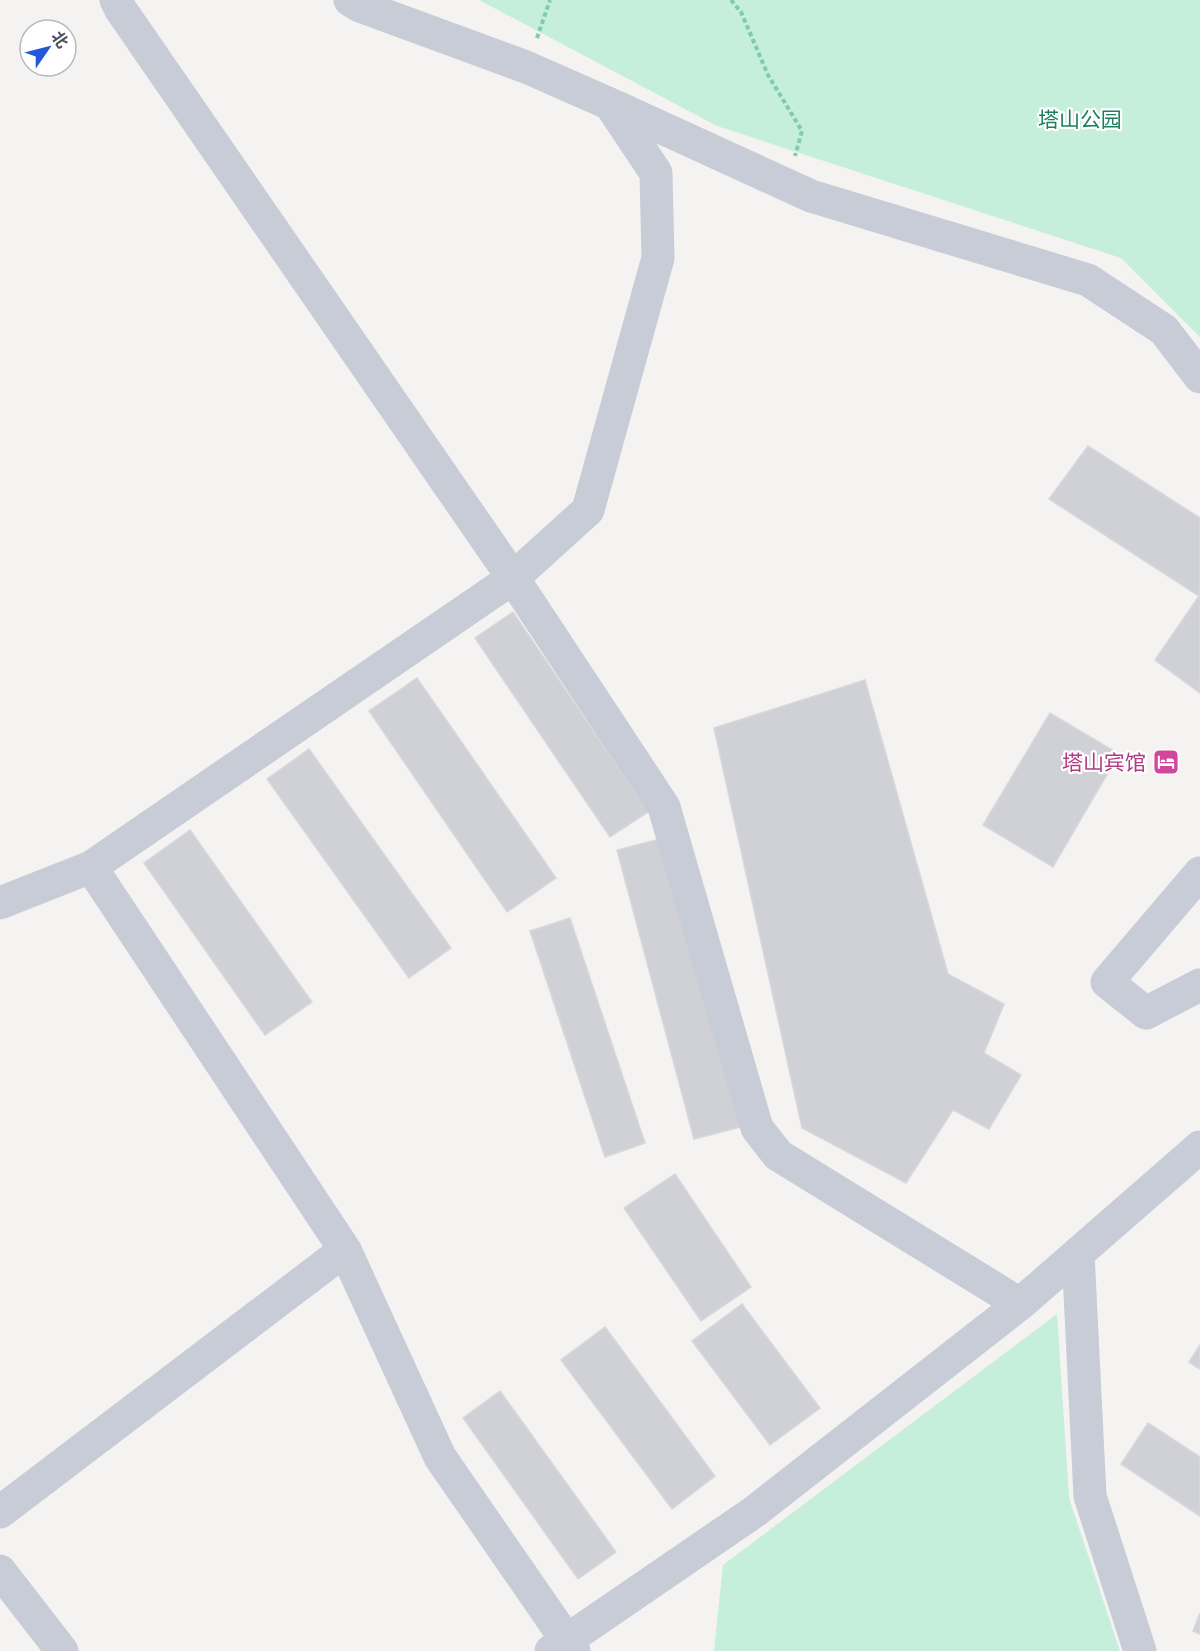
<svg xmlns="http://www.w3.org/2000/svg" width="1200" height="1651" viewBox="0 0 1200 1651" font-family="'PT Sans Narrow','Noto Sans SC',sans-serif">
<rect width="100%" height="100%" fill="#f4f3f2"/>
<path fill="#c5eedb" d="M479 0H1200V337L1121 258 717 126Z
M1057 1314 1069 1498 1120 1651H714L723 1565Z"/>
<path fill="#d0d1d6" stroke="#d7d7dd" stroke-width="1.5" d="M1088 446 1200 518V693L1155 660 1199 596 1049 499Z
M513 612 648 812 610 837 475 638Z
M417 678 556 878 507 912 369 711Z
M865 680 948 974 1004 1004 984 1053 1021 1075 989 1129 953 1110 906 1183 802 1128 714 728Z
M1050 713 1119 754 1053 867 983 825Z
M309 749 451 948 409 978 267 779Z
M190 830 312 1002 265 1035 144 863Z
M664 838 741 1127 694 1139 617 850Z
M570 918 645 1143 605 1157 530 931Z
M675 1174 751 1287 701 1321 624 1208Z
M742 1304 820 1408 770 1445 692 1341Z
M605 1327 715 1476 672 1509 561 1360Z
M1200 1345V1369L1189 1362Z
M500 1391 616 1552 578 1579 463 1418Z
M1148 1423 1200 1457V1516L1121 1464Z
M1200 1613V1634L1193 1631Z"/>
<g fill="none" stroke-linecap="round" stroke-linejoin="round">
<path stroke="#7ecbb1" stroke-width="4" stroke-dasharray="4.5 3" stroke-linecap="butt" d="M731 0 741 12 768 75 802 131 795 156
M537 38 550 0"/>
<path stroke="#c7ccd6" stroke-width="33" d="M116 0 121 10 513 578 664 807 757 1128 778 1155 1020 1304
M610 104 811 196 1088 280 1164 330 1200 377
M91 867 345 1250 440 1457 574 1651
M1200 873 1107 982 1146 1013 1200 985
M0 903 91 867 513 578 588 510 658 258 656 173 610 104 526 67 360 6 350 0
M1078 1253 1090 1496 1140 1651
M0 1512 345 1250
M0 1571 62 1651
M551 1651 754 1512 1020 1304 1200 1147"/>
</g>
<defs>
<symbol id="hotel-square" viewBox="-11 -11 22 22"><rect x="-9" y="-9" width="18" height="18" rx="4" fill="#d1479c" stroke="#fff"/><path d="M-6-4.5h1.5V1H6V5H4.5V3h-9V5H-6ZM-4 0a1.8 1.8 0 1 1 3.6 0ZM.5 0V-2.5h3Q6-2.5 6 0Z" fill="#fff"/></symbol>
</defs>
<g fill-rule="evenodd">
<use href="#hotel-square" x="1151" y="747" width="30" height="30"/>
</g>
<g text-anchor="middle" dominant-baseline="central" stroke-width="4.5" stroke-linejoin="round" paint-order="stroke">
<g font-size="21" fill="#1d7f5e" stroke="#fff">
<text x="1080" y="119">塔山公园</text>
</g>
<g font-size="21" fill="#b23c85" stroke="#fff" text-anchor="end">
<text x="1146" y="762">塔山宾馆</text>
</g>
</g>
<g transform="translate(48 48) rotate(55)"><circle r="28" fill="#ffffff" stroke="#b7babf" stroke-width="1.5"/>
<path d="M0-4.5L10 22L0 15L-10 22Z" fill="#2457dc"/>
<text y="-9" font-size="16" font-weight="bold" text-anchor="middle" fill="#4b525f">北</text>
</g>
</svg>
